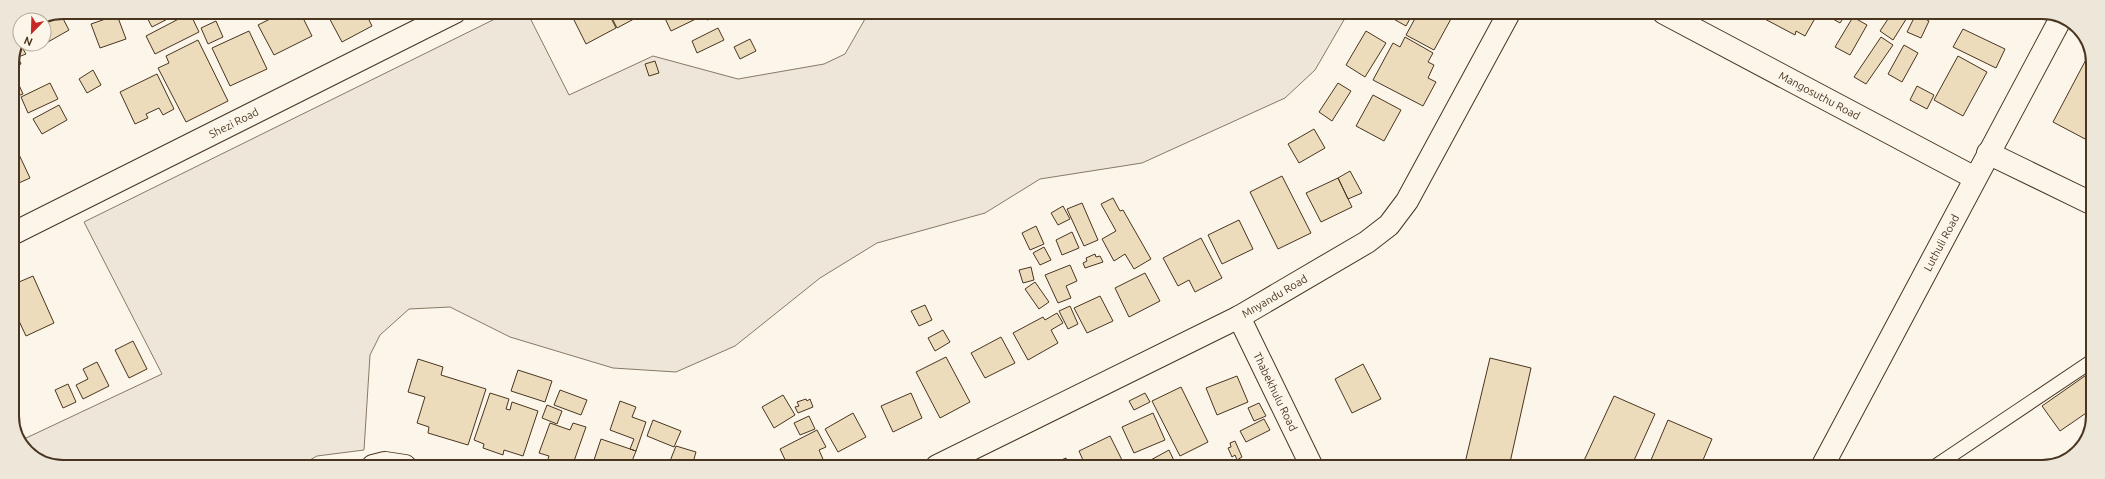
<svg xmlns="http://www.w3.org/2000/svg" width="2105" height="479" viewBox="0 0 2105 479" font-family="Ubuntu,sans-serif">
<rect width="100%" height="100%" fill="#fbf6e9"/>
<path fill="#ede6d9" stroke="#887966" d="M509 12H527L569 95 653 56 738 79 824 64 845 54 869 12 1348 13 1315 70 1285 98 1142 163 1040 179 985 213 877 243 820 278 735 346 676 372 613 368 510 337 450 307 409 309 380 335 370 355 364 450 317 456 299 466H53L31 453 24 439 162 374 84 222Z"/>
<path fill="#ecdcbc" stroke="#4a3520" d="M144 12H181L152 27Z
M284 12H300L312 36 274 55 258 25Z
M326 12H365L372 26 342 42Z
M580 12H608L616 28 586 44 572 16Z
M609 12H647L617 28Z
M662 12H701L702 16 671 31Z
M704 12H716L718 16 707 20Z
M60 13 69 30 41 46 40 44H44V20Z
M190 13 199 32 155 54 146 36Z
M1392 13H1413L1406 26 1390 17Z
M1418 13H1445L1452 17 1434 50 1406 35Z
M1763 13H1818L1805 36 1796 31 1795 35 1761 17Z
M1827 13H1847L1840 23 1826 15Z
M1892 13H1910L1893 40 1880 31Z
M1916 14 1929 21 1921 38 1907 32Z
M117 15 126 39 100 48 91 24Z
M1853 17 1867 25 1850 55 1835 47Z
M216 21 223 37 208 44 201 28Z
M718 28 724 40 697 53 692 41Z
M1963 29 2005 49 1996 68 1953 47Z
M249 31 267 69 230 86 212 48Z
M1366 31 1386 43 1365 77 1346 65Z
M1405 37 1433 53 1428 62 1434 65 1428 78 1436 82 1423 106 1373 80 1393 43 1400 47Z
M1881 37 1893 45 1866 84 1854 77Z
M750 39 756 51 740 59 734 47Z
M198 40 228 101 186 122 158 68 169 63 166 56Z
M20 44 26 54 18 57 21 64 12 68V63Z
M1904 45 1918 53 1902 82 1888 74Z
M2090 52 2093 60V128L2087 140 2053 122Z
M1958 56 1987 72 1963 116 1934 100Z
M655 61 659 73 649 76 645 64Z
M93 70 101 85 87 93 79 79Z
M157 74 174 109 163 115 159 108 146 114 148 118 135 124 120 92Z
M15 76 23 94 12 98V78Z
M50 83 58 99 28 113 21 97Z
M1338 83 1351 91 1332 121 1319 112Z
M1917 86 1934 95 1927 109 1910 100Z
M1373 95 1401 110 1384 141 1356 126Z
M59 105 67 120 42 134 33 119Z
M1314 129 1325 148 1299 163 1288 144Z
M15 146 30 178 12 186V147Z
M1350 171 1362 193 1348 199 1338 178Z
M1282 176 1311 233 1278 249 1250 192Z
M1338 178 1352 207 1321 222 1306 193Z
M1113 198 1120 211 1123 210 1151 259 1134 269 1125 254 1114 261 1102 239 1116 231 1101 204Z
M1082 203 1098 240 1084 246 1067 209Z
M1063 206 1070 219 1058 225 1051 213Z
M1239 220 1253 249 1222 264 1208 235Z
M1036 226 1044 244 1030 250 1022 233Z
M1072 232 1079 248 1062 255 1056 240Z
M1201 238 1222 278 1195 292 1189 280 1178 286 1163 258Z
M1044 247 1051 260 1040 265 1033 253Z
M1095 254 1096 257 1100 256 1103 262 1085 268 1083 263 1087 261 1086 258Z
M1070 265 1077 281 1066 286 1071 298 1058 303 1045 275Z
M1031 267 1034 280 1023 283 1019 270Z
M1145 273 1160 301 1129 317 1115 288Z
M33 276 54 323 26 336 12 306V285Z
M1035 282 1049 302 1039 309 1025 289Z
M1100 296 1113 321 1087 333 1074 308Z
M925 305 932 320 919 326 911 311Z
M1070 306 1078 324 1068 329 1059 311Z
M1057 313 1063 323 1051 330 1058 343 1028 360 1013 333 1043 317 1045 320Z
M943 330 950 342 935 351 928 338Z
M1001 337 1015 363 985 378 971 353Z
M133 341 147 369 129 378 115 350Z
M946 357 970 402 940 418 916 372Z
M1490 358 1531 368 1509 467H1464Z
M418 359 443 367 441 375 486 389 468 445 428 433 429 427 417 423 425 397 408 392Z
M97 362 109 386 83 399 76 385 88 379 83 369Z
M1363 364 1381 399 1352 413 1335 379Z
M518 370 552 381 545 402 511 391Z
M2092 371V409L2060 431 2042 406Z
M1237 376 1248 402 1217 415 1206 388Z
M68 384 76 402 63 408 55 390Z
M1181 387 1208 442 1180 456 1152 401Z
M560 390 587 400 581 415 554 405Z
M490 393 509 399 506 409 510 410 512 402 538 411 523 456 504 450 503 455 483 448 484 444 474 440Z
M911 393 922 418 893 432 881 406Z
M1145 393 1150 402 1134 410 1129 401Z
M783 395 795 415 774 428 762 407Z
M1614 396 1655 414 1631 467H1581Z
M806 399 807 401 810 399 813 407 798 413 795 407 799 406 797 402Z
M620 401 636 407 632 417 646 422 636 451 630 449 634 439 610 430Z
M1259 403 1266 416 1254 421 1248 408Z
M547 405 562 411 557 424 542 418Z
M853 413 866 437 838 452 825 429Z
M1153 413 1165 440 1134 453 1122 427Z
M809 416 815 429 800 435 794 423Z
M1264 419 1270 430 1246 442 1240 431Z
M653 420 681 431 674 447 647 436Z
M1668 420 1712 439 1700 467H1648Z
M550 423 570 430 573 423 586 427 573 464 563 460 561 466H559L547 462 549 456 539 453Z
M817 430 826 447 819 450 826 466H788L780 449Z
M1110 436 1122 460 1109 467H1086L1079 451Z
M601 439 636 451 630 466H592Z
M1235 441 1242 457 1237 460 1235 455 1232 457 1228 448 1231 447 1230 443Z
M676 446 696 452 692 466H668Z
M1169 450 1177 467H1138Z
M1066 458 1070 466H1047Z"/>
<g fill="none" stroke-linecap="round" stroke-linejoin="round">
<defs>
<path id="lane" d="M1934 467 2092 361"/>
<g id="street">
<path id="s1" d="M1664 13 1975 178"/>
<path d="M1988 153 2093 204"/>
<path id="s2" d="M12 234 455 12"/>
<path id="s3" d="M1239 317 1312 467"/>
<path d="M373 466 385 463 405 466"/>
<path id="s4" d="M937 466 1239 317 1367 242 1389 225 1407 201 1509 13"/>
<path id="s5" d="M1822 467 2061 18"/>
</g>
</defs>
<use href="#lane" stroke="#4a3520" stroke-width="15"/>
<use href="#street" stroke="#4a3520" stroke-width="24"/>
<use href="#lane" stroke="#fbf6e9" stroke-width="13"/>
<use href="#street" stroke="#fbf6e9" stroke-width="22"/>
</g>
<g text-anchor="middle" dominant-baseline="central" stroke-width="3" stroke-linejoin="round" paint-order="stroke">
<g font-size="11" fill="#4a3520" stroke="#fbf6e9">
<text stroke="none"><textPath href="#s1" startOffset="176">Mangosuthu Road</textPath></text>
<text stroke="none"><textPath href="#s2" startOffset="248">Shezi Road</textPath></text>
<text stroke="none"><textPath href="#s5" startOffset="254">Luthuli Road</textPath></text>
<text stroke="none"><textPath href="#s4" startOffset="378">Mnyandu Road</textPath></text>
<text stroke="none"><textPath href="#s3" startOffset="83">Thabekhulu Road</textPath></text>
</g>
</g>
<path d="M0 0H2105V479H0ZM63 19H2042A44 44 0 0 1 2086 63V416A44 44 0 0 1 2042 460H63A44 44 0 0 1 19 416V63A44 44 0 0 1 63 19Z" fill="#ede7d9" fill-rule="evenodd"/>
<path fill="none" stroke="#4a3520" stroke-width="2" d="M63 19H2042A44 44 0 0 1 2086 63V416A44 44 0 0 1 2042 460H63A44 44 0 0 1 19 416V63A44 44 0 0 1 63 19Z"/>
<g transform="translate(32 32) rotate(203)"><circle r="19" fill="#fbf6e9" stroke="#b4a999"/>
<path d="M0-3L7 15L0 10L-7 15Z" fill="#c62828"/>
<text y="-6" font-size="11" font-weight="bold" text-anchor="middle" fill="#4a3520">N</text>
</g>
</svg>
